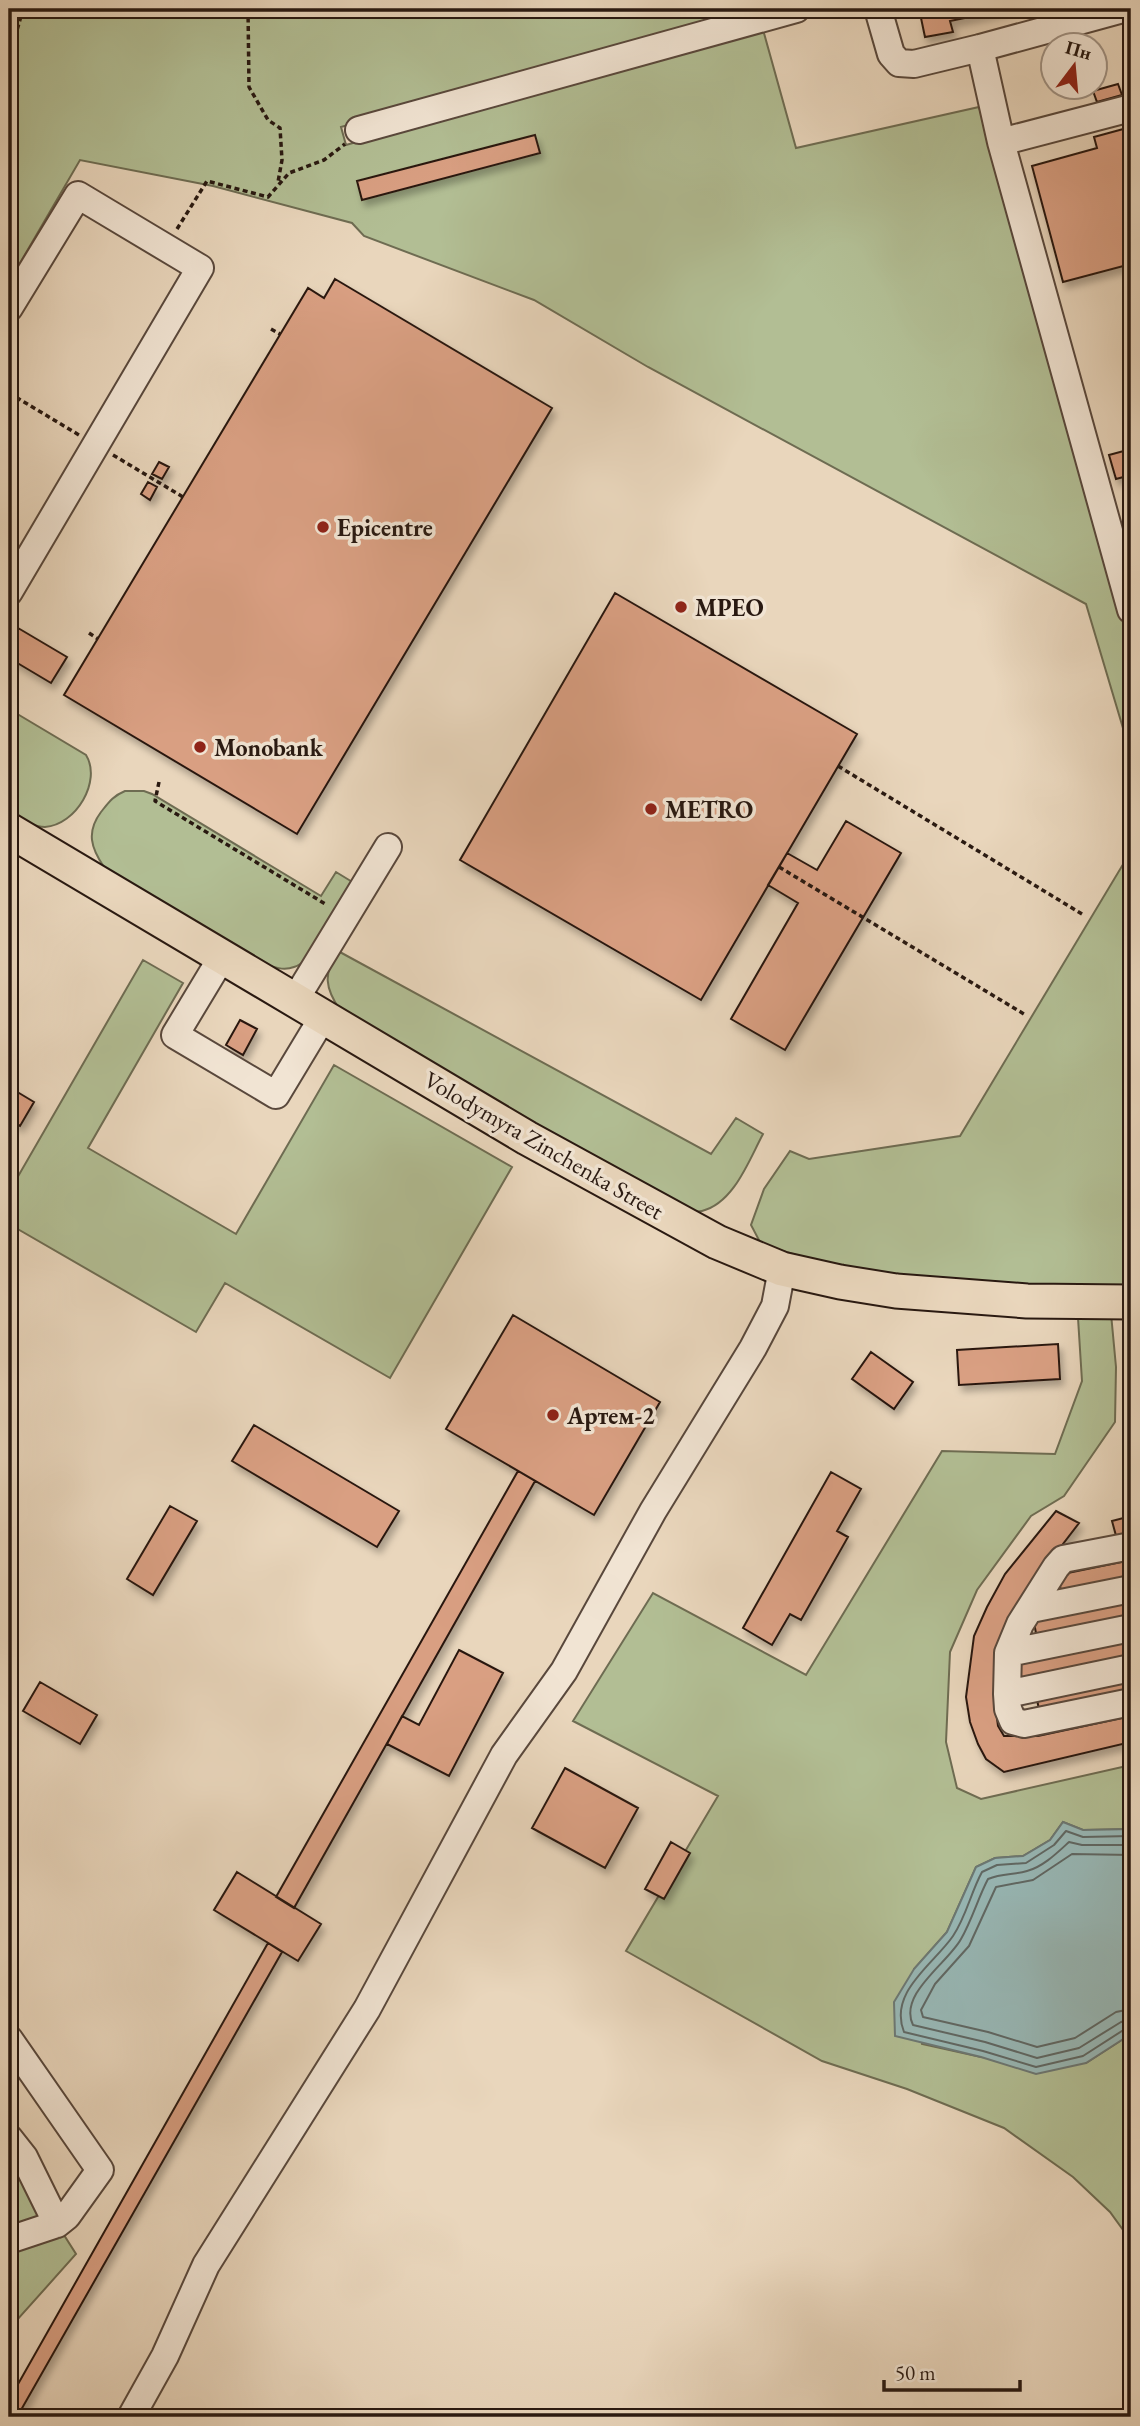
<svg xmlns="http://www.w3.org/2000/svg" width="1140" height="2426" viewBox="0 0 1140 2426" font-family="'EB Garamond',serif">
<defs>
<filter id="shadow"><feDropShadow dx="3.5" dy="6" stdDeviation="3.5" flood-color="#0004"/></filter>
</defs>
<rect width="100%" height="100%" fill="#e9d6bc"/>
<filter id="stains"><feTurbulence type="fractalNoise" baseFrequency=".00286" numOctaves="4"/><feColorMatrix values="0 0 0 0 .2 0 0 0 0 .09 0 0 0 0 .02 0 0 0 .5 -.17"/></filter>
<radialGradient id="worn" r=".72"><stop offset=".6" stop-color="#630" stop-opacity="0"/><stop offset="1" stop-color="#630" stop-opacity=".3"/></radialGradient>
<path fill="#b2be94" stroke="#6e6c52" stroke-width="2" d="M9 9H763L341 127 346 145 762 26 796 148 979 107 1041 321 1131 647V755L1086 604 648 367 534 300 364 236 352 223 213 186 80 160 9 282Z
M9 709 86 755C102 781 76 825 45 827 32 827 19 817 9 811Z
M125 791H144L152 794 321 896 336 872 354 883C342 904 317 960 294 967 283 971 273 967 262 963L104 867C91 848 86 832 101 812 109 802 113 796 125 791Z
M1131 851V1293L898 1279 799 1256 761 1244 751 1225 764 1189 790 1151 809 1159 960 1136Z
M338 951 711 1154 736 1118 763 1134C749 1160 734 1203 702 1211 698 1212 691 1211 686 1211L478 1097 340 1010C325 988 323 974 338 951Z
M143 960 183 983 88 1148 236 1234 334 1065 512 1167 390 1378 225 1283 196 1332 9 1224V1192Z
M1077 1302 1110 1303 1116 1367 1115 1422 1064 1496 1031 1516 977 1590 950 1652 946 1742 957 1788 981 1799 1131 1765V1829L1083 1830 1063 1822 1050 1840 1023 1856 995 1858 976 1867 947 1932 914 1969 922 2044 981 2057 1086 2063 1131 2034V2241L1110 2212 1073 2177 1004 2128 907 2089 822 2061 626 1951 718 1796 573 1721 653 1593 806 1675 942 1451 1055 1454 1082 1381Z
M9 2138 57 2224 76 2254 9 2329Z"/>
<path fill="#98b8b6" stroke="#6c7874" stroke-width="2" d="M1063 1822 1083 1830 1131 1829V2034L1086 2063 1036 2074 981 2057 895 2036 894 2002 914 1969 947 1932 976 1867 995 1858 1023 1856 1050 1840Z"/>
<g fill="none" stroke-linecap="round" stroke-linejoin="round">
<path stroke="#606864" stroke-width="2" d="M1131 1836 1083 1837 1066 1831 1054 1845 1026 1863 997 1865 982 1872C971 1892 966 1917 953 1936 934 1964 888 1992 904 2032L983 2051 1036 2067 1083 2056 1125 2029 1131 2028
M1131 1845H1082L1069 1842C1058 1852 1043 1867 1027 1871 1014 1875 1002 1873 988 1879 978 1898 972 1920 961 1939 948 1963 898 1994 913 2025L985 2042 1037 2058 1079 2048 1121 2022 1131 2019
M1131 1855 1072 1854 1033 1880 996 1887 969 1946 935 1984 921 2010 923 2017 988 2032 1037 2047 1075 2038 1116 2012 1131 2009"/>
</g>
<path fill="#d99f82" stroke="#291911" stroke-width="2" filter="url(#shadow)" d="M927 9H1009L950 21 953 32 925 37 921 18 929 17Z
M1118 84 1122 95 1097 102 1093 91Z
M1127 128 1131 140V264L1063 282 1032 166 1097 148 1094 137Z
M535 135 540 153 362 200 357 181Z
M335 279 552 408 297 834 64 695 308 288 324 298Z
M1131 449V475L1116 479 1109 455Z
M159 462 169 467 162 479 152 474Z
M148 482 157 487 150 500 141 494Z
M615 593 857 734 701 1000 460 860Z
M18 628 67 657 51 683 9 658V644Z
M846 821 901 853 785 1050 731 1019 798 903 768 885 787 853 817 870Z
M240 1020 257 1029 243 1055 226 1045Z
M9 1087 34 1102 20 1126 9 1120Z
M513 1315 660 1402 594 1515 446 1429Z
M1058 1344 1060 1379 959 1385 957 1350Z
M871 1352 913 1382 894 1409 852 1379Z
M254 1425 399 1511 377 1547 232 1461Z
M518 1471 535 1481 294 1908 276 1897Z
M831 1472 861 1489 837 1531 848 1537 801 1620 790 1614 772 1645 743 1628Z
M170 1506 197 1521 153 1595 127 1579Z
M1056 1511 1079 1523 1040 1574 995 1703 998 1726 1004 1736H1038L1131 1716V1742L1004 1772 986 1759 978 1744 970 1722 966 1697 974 1636 987 1607 1005 1574Z
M1131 1516V1540L1118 1543 1112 1521Z
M1131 1560V1583L1062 1597 1058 1575Z
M1131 1598V1619L1037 1638 1033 1618Z
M1131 1638V1657L1018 1681 1014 1662Z
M459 1650 503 1673 449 1776 387 1744 402 1716 419 1725Z
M1131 1676V1695L1040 1714 1036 1695Z
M40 1682 97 1715 80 1744 23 1711Z
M565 1768 638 1808 605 1868 532 1828Z
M671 1842 690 1853 664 1899 645 1889Z
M237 1872 321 1924 298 1961 214 1910Z
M268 1943 282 1952 17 2417H9V2400Z"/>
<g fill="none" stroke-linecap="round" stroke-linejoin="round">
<defs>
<path id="minor" d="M878 9 891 54 899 63 914 64 980 48 1123 9
M980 48 1001 142 1131 610
M359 130 796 9
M1001 142 1131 108
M9 308 78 195 200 268 9 592
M222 957 175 1035 276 1095 323 1017
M295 1000 388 847
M1031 1609 1131 1589
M1008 1653 1131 1628
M1131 1668 1007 1694 1008 1709 1013 1721 1024 1724 1131 1702
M1007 1694 1008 1653 1020 1624 1056 1567 1063 1559 1131 1546
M9 2039 100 2170 67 2216 57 2224 9 2240
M9 2138 24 2157 57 2224
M131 2417 165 2356 206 2265 367 2009 504 1755 564 1671 653 1511 753 1348 775 1306 782 1269"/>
<path id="major" d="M9 830 527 1138 717 1242 782 1269 840 1282 896 1291 1027 1301 1131 1302"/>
</defs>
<use href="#minor" stroke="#59483c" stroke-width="30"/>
<use href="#major" stroke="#291911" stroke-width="37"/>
<path stroke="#291911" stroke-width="3.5" stroke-dasharray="5 3.5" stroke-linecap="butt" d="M248 9 249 87 268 120 280 128 282 160 278 182
M9 44 16 34 23 9
M177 229 207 181 268 197 289 173 324 160 345 144
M271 329 280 334
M9 393 79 435
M113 455 183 497
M89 633 98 639
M838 766 1082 914
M159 782 155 801 327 905
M779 867 1024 1014"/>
<use href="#minor" stroke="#f1e4d3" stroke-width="26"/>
<use href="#major" stroke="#e9d6bc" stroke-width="33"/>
</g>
<g fill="#8f2418" stroke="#f1e4d3" stroke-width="2.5">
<circle cx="323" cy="527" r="7"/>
<circle cx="681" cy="607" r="7"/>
<circle cx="200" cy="747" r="7"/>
<circle cx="651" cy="809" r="7"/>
<circle cx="553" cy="1415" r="7"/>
</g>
<g text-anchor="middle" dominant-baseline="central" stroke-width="7" stroke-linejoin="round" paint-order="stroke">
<g font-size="24" font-weight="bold" fill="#291911" stroke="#f1e4d3" text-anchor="start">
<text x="337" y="527">Epicentre</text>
<text x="695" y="607">МРЕО</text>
<text x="214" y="747">Monobank</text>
<text x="665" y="809">METRO</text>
<text x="567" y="1415">Артем-2</text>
</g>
<g font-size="24" fill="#291911" stroke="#f1e4d3">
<text transform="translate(544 1145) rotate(30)">Volodymyra Zinchenka Street</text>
</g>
</g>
<rect width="1140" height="2426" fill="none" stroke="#e9d6bc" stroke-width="35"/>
<rect x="10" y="10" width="1119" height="2405" fill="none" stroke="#291911" stroke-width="3.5"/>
<rect x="18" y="18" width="1105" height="2391" fill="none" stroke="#291911" stroke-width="2"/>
<g transform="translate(1074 66) rotate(16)"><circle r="33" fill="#f1e4d3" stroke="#a19385" stroke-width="2"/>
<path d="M0-5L12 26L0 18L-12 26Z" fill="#8f2418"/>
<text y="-10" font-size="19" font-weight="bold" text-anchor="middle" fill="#291911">Пн</text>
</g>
<path d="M884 2380v10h136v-10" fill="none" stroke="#291911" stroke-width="3.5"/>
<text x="895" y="2380" font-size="21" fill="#291911" stroke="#f1e4d3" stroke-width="5" paint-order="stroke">50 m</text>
<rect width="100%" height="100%" filter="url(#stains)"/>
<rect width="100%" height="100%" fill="url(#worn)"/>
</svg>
